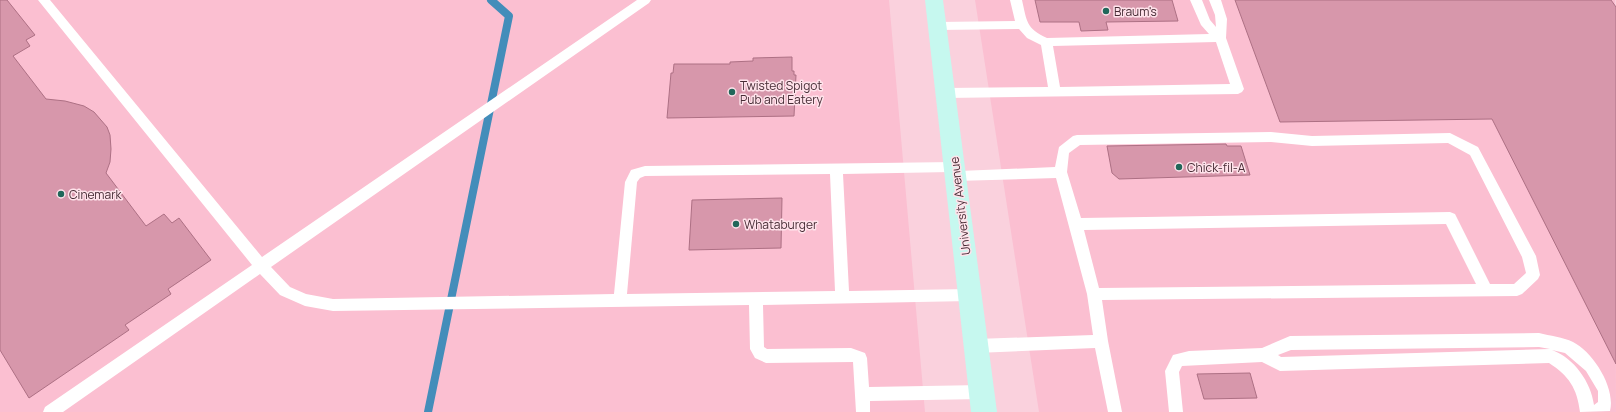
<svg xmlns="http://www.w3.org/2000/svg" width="1616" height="412" viewBox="0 0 1616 412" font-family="Manrope,sans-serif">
<rect width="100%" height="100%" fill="#fad1dd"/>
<path fill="#fbbfd1" d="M0 0H889L925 412H0Z
M975 0H1615L1616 412H1039Z"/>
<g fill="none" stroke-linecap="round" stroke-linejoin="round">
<path stroke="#438dba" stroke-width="8" d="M428 412 509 16 491 0"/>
</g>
<path fill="#d797ab" stroke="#ad7084" d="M0 0H7L35 35 26 40 30 46 13 56 46 99 65 101 84 106 94 112 107 127 110 135 111 149 110 162 106 173 146 226 164 214 172 223 179 218 211 260 168 289 171 294 125 325 129 330 29 398 0 350Z
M1035 0H1172L1178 21 1106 22 1108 30 1081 31 1079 22H1040Z
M1235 0H1611L1616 7V364L1492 119 1280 122Z
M792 57V71H794V75H796L794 116 667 118 671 73H673L674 64H730V62L753 61V58Z
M1226 144 1227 146H1241L1250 175 1119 179 1112 173 1107 146Z
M782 198 781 248 689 250 692 200Z
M1250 373 1257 398 1204 399 1197 374Z"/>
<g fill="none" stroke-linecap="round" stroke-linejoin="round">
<path fill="#fff" fill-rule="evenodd" d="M38 0H50L262 257 637 0H651L649 3 271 267 290 287 306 294 333 299 614 294 625 182 631 170 645 166 955 162 959 163 961 167 960 171 1055 167 1059 147 1073 136 1077 135 1271 132 1312 136 1450 133 1478 147 1536 256 1540 275 1538 279 1522 294 1517 296 1102 300 1108 341 1122 412H1108L1095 348 976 353 971 351 969 346 971 341 976 339 1093 335 1087 294 1056 178 956 181 951 180 950 176 951 172 843 174 849 291 970 289 975 291 977 295 975 299 970 301 763 305 764 347 767 349 851 348 865 353 867 358 869 387 982 385 987 387 989 392 987 397 982 399 870 401V412H856L853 362 766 363 755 358 750 349 749 305 333 311 305 306 280 295 260 274 63 412H43L45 407 252 265ZM1271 142 1312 146 1448 143 1470 155 1522 257 1526 273 1514 284H1490L1455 214 1450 212 1081 218 1067 172 1069 153 1080 145ZM830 174 835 291 627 294 637 182 640 178 645 176ZM1446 224 1476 284 1099 288 1084 230Z
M1010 0H1022C1027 22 1026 28 1047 38L1209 34 1201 25 1190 0H1202L1210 20 1216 27 1215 15 1209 0H1221L1227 19 1226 38 1244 89 1242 92 1238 94 946 98 942 96 940 93 942 90 946 88 1048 87 1041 45 1027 38 1019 29 938 30 934 29 932 26 934 23 938 22 1015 21ZM1216 42 1230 84 1060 87 1053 46Z
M1539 333C1550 336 1563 337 1573 342 1593 352 1616 388 1610 411L1580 412C1577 388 1569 376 1549 363L1280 371 1262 362 1182 366 1179 372 1183 412H1169L1165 371 1173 355 1189 351 1262 348 1290 336ZM1539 347 1550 349 1281 357 1278 355 1291 350ZM1552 350 1565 353 1586 371 1598 391V402L1594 405C1591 382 1574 358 1552 350Z"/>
<path fill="#c6f8ef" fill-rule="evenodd" d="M925 0H943L997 412H971Z"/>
</g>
<g fill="#21675a" stroke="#ffe3eb" stroke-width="1.5">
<circle cx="1106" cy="11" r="4"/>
<circle cx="732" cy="92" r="4"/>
<circle cx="1179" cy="167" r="4"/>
<circle cx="61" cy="194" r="4"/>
<circle cx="736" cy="224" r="4"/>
</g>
<g text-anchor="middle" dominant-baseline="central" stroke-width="3" stroke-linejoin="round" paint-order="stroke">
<g font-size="12" fill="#472c35" stroke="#ffe3eb" text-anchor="start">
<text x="1114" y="11">Braum's</text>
<text x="740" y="85">Twisted Spigot<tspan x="740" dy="14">Pub and Eatery</tspan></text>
<text x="1187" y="167">Chick-fil-A</text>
<text x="69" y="194">Cinemark</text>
<text x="744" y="224">Whataburger</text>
</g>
<g font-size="12" fill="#472c35" stroke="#ffe3eb">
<text transform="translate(960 206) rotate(-97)">University Avenue</text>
</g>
</g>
</svg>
